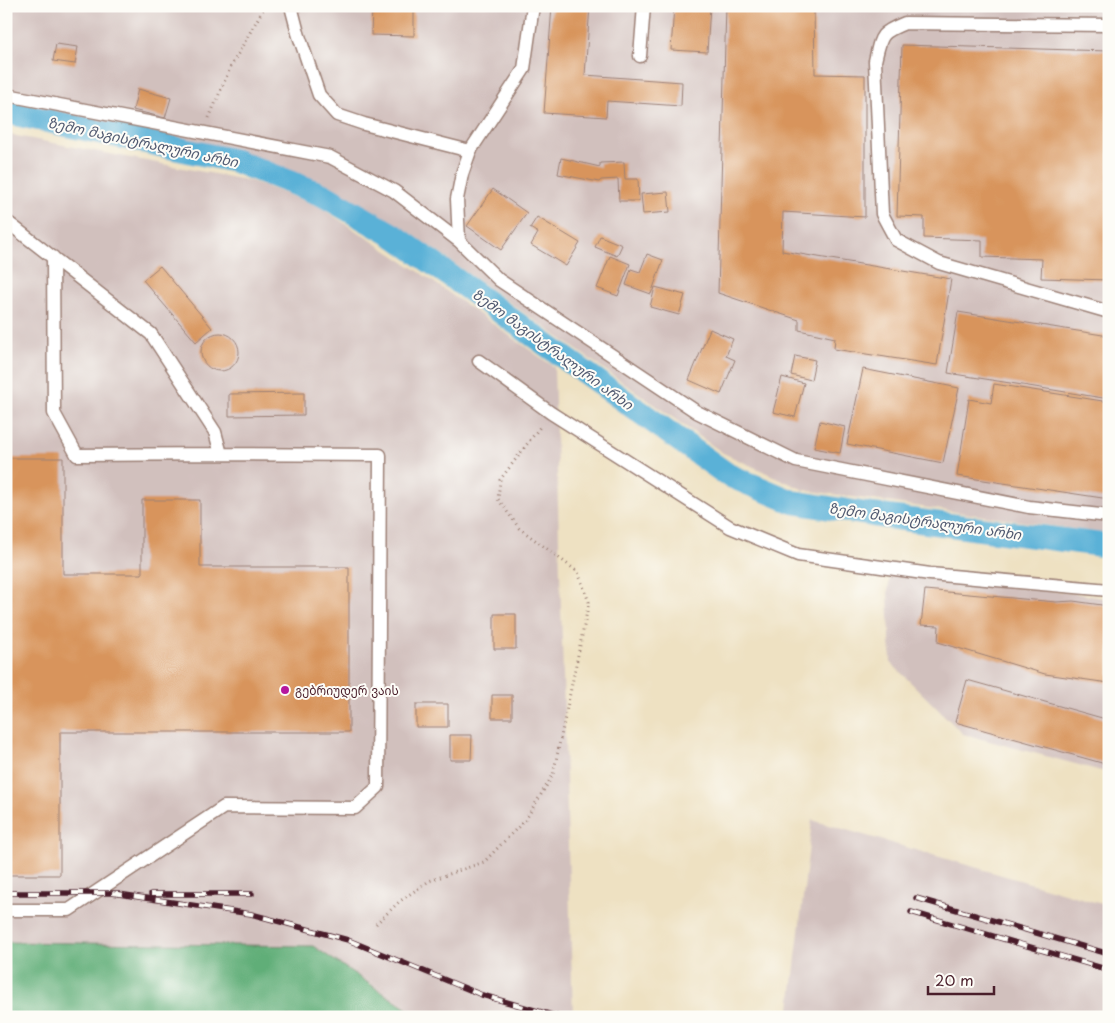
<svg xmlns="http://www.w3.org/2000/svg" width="1115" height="1023" viewBox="0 0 1115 1023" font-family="'Playpen Sans','Noto Sans Georgian',sans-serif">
<rect width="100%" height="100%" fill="#fdfcf7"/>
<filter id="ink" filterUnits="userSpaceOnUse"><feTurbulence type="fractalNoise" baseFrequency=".02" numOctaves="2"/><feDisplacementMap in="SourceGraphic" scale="10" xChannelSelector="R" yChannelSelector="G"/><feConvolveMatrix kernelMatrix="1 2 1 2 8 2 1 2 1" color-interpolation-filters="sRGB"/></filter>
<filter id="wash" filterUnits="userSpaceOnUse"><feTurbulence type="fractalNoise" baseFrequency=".0096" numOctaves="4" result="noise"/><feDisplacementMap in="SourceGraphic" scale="20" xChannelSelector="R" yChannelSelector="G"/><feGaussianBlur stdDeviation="1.12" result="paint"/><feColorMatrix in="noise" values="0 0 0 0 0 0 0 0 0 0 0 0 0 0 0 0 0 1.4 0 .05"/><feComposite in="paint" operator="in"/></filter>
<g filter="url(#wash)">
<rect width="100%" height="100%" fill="#eee1c2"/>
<path fill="#d1c0bd" d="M6 6H1109V534L804 490 723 453 411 233 328 184 243 153 6 102Z
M6 134 251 181 318 206 418 271 554 367 573 1017H419L313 946 6 942Z
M890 574 1073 593 1109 599V773L963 734 891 663 888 592Z
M812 820 1105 905 1109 891V1017H789Z"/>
<path fill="#61ae78" stroke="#566652" d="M6 942 313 946 419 1017H6Z"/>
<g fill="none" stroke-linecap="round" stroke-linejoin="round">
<path stroke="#5ab1d7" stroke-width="24" d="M6 112 235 161 323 195 396 237 728 475 793 502 873 515 1109 546"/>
</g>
<g id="blocks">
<path fill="#d8945b" d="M372 6H414V36L371 35Z
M552 6H590L585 75 682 82 681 106 607 101 606 117 544 113Z
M674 6H710L707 52 671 50Z
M726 6H814L815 74 865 75V217L783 212 782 251 951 279 937 365 834 349 835 338 799 330V320L718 293Z
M56 44 78 47 75 64 53 61Z
M902 45 1109 51V280L1041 278 1042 259 982 257V240L924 238V217L897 216Z
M138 89 171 98 165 118 133 110Z
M561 158 600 167V163L624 162 625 179H638L639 201H619L618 179 601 180 599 182 558 174Z
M493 189 527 213 501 250 467 226Z
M668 192 670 212 643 214 641 194Z
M537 217 580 243 566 266 531 245 538 233 530 228Z
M600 236 622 245 617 256 595 247Z
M647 254 663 260 651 294 626 285 631 269 640 272Z
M610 256 630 264 618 296 597 288Z
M160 266 212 328 196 342 143 280Z
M655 287 685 295 679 315 650 307Z
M958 312 1109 336V399L948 373Z
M710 329 733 339 726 356 735 360 721 394 689 380Z
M201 352a19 19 0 1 1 38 0a19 19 0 1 1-38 0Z
M795 356 815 360 811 380 791 375Z
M863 369 959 388 943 463 847 444Z
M782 377 804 383 795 417 773 412Z
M994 384 1109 402V499L957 476 969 399 991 403Z
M304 393V415L229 416V394Z
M820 421 845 427 840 453 814 448Z
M6 458H63V574H142V500H200V567H349V732H60V875H6Z
M925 590 1056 602 1073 601 1109 606V683L1045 674 938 642 939 626 921 625Z
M494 614H516V649H494Z
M967 680 1109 720V765L955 722Z
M492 695H512V718H492Z
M416 704H448V727H416Z
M450 735H472L471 760H450Z"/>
</g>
</g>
<g filter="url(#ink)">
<use href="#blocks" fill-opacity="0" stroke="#9c8076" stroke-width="1"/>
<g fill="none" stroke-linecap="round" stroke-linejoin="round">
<defs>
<path id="service" d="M291 6 298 33 319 95 337 115 364 124 470 151
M1109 25 905 23C880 33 881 35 875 61L882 214 896 240 939 263 1109 312
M640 56 644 6
M6 92 7 95 330 157 394 191 459 241 499 280 697 412 796 461 1029 507 1109 516
M6 221 151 334 215 432 221 454 380 455 378 787 355 808 224 807 69 910H6
M459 241 457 199 462 174 470 151 524 69 533 6
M53 257 54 413 77 455 221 454
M479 361 551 413 730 527 798 555 930 574 1109 590"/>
</defs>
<use href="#service" stroke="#9c8076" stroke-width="15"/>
<path stroke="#9c8076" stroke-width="3" stroke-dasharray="1 4" stroke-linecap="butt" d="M209 118 231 66 265 6
M376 924 400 901 429 881 484 862 526 819 553 775 589 602 578 572 519 528 498 499 500 480 540 427"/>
<use href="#service" stroke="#fff" stroke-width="12"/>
<defs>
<path id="rail" d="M6 893H119
M112 893 251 914 348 940 482 995 559 1017
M151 894H252
M916 898 1109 954
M911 912 1109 970"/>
</defs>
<use href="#rail" stroke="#4a1f2b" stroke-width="5.5"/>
<use href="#rail" stroke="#fdfcf7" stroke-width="4" stroke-dasharray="11" stroke-linecap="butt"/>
</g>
</g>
<circle fill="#b5179e" stroke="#fdfcf7" stroke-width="2" cx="285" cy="690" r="5"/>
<g text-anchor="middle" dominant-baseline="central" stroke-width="4" stroke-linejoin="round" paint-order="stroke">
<g font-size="12" fill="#4a1f2b" stroke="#fdfcf7" text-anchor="start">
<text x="295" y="690">გებრიუდერ ვაის</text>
</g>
<g font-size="14" font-style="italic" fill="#505970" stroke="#fdfcf7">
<text transform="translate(143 142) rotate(12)">ზემო მაგისტრალური არხი</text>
<text transform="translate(553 349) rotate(36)">ზემო მაგისტრალური არხი</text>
<text transform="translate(925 521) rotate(8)">ზემო მაგისტრალური არხი</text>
</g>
</g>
<rect width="1115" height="1023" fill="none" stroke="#fdfcf7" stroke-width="25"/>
<path d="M928 986v8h66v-8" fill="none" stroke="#4a1f2b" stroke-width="2.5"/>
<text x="935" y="986" font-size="15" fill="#4a1f2b" stroke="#fdfcf7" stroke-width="4" paint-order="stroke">20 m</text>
</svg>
